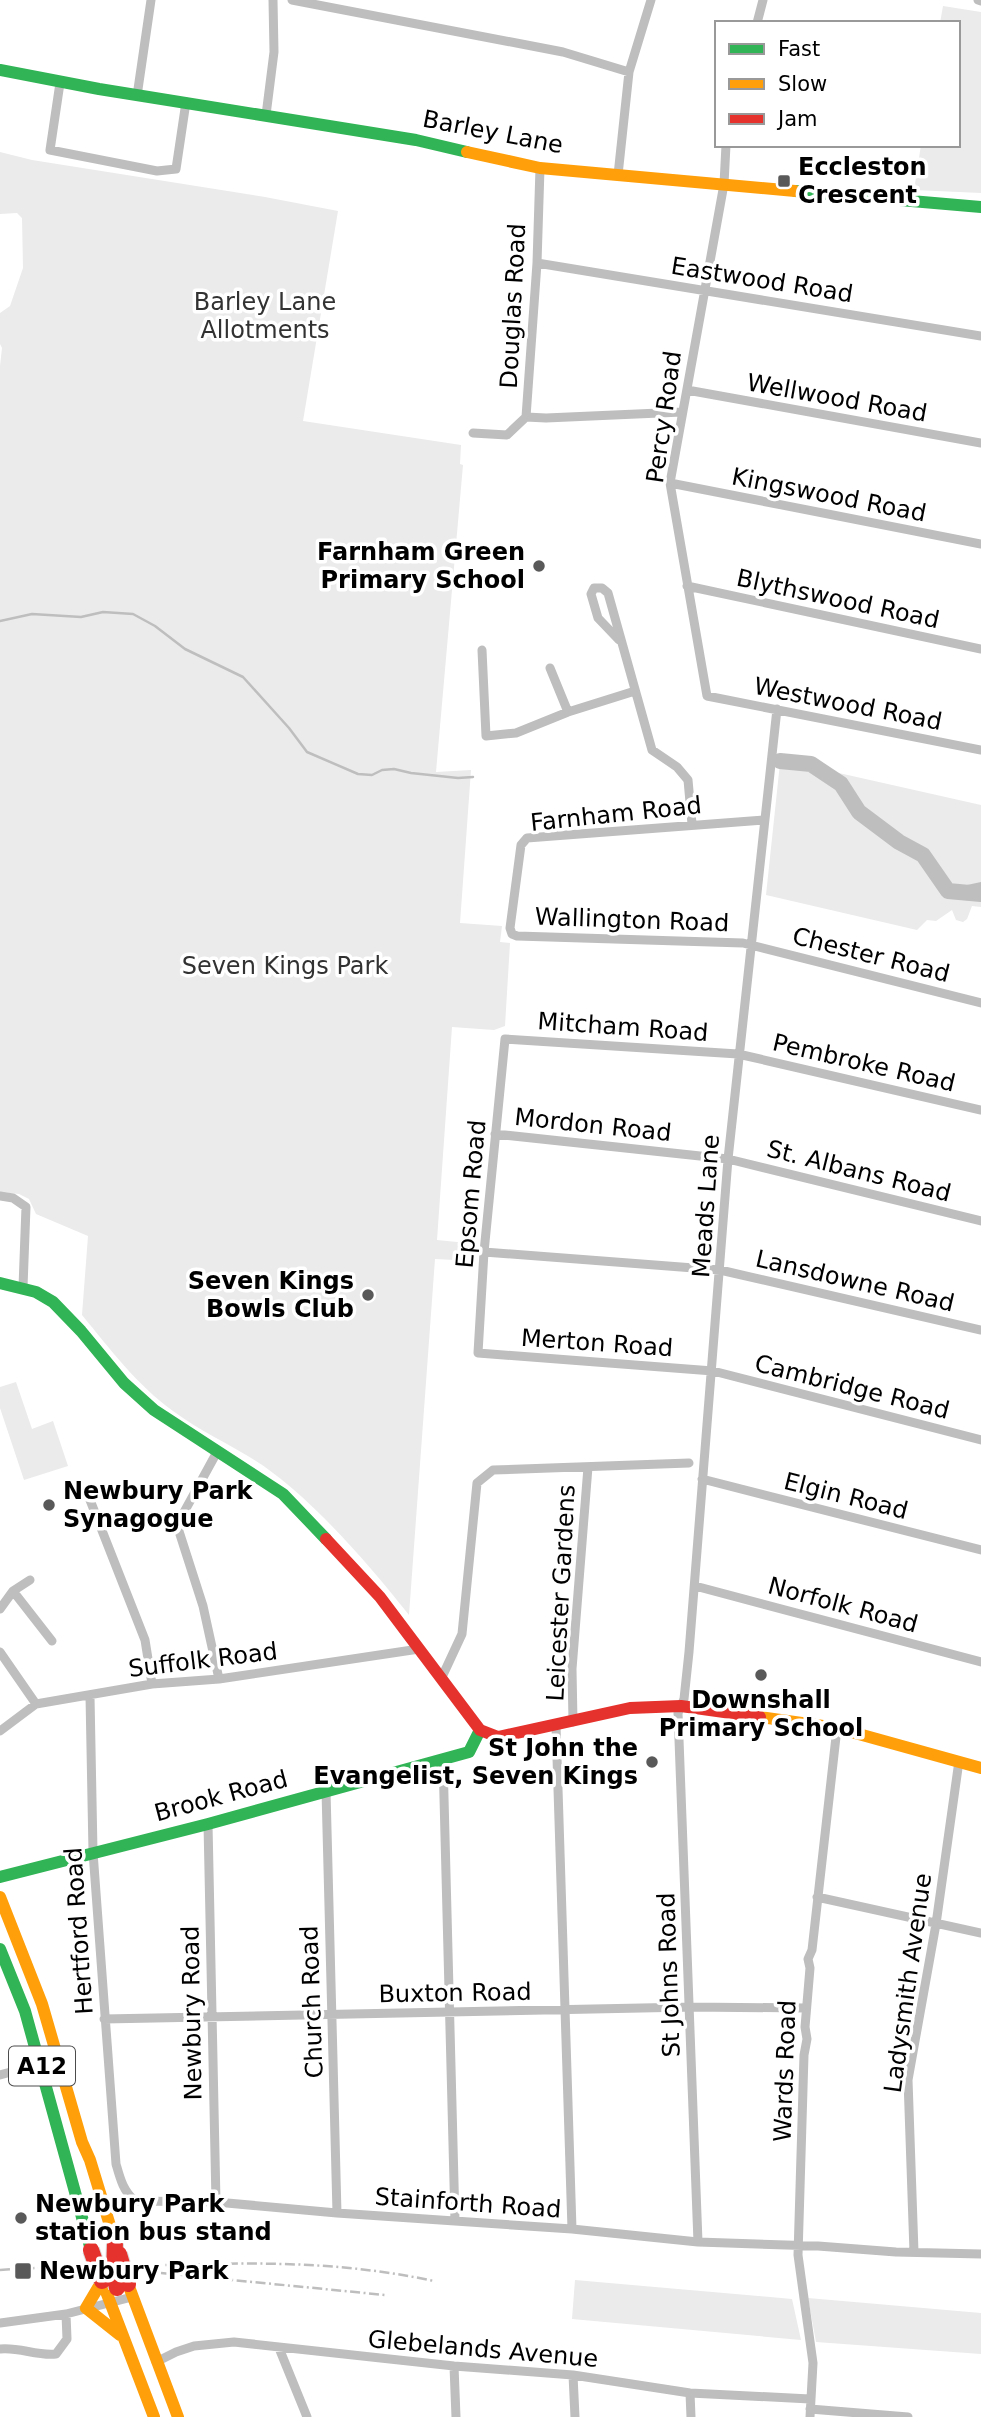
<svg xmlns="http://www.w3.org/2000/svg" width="981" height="2417" viewBox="0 0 981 2417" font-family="'DejaVu Sans',sans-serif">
<rect width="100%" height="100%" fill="#fff"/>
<path fill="#ebebeb" d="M943 6 981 12V193L914 190 921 145H958V23H940Z
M0 152 32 160 265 197 338 211 303 421 461 445 460 464 463 465 436 772 471 770 460 923 502 926 500 942 510 943 505 1026 494 1030 452 1027 437 1240 477 1244 475 1261 435 1259 409 1615C372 1568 320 1508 273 1473 242 1449 205 1435 173 1411 137 1385 110 1349 82 1315L88 1236 36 1214 29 1199 19 1194 0 1192V366L2 348 0 344V313L10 306 23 268 22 218 17 213 0 214Z
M780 763 830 771 981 805V907L972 906 967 919 963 922 956 920 952 910 936 921 927 920 917 930 766 895Z
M16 1382 32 1429 53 1421 68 1466 24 1480 0 1408V1387Z
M575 2280 792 2299 801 2340 572 2319Z
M808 2298 981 2313V2354L816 2342Z"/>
<path fill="#bebebe" d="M981 882V899L965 895 967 885Z"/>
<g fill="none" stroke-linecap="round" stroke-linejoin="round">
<path stroke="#bebebe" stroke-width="2.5" d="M0 621 32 614 81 617 103 612 133 614 155 626 185 649 243 677 289 728 307 752 358 774 372 775 382 770 394 769 411 773 458 778 473 777"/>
<path stroke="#bebebe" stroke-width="16" d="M780 761 811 764 841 784 859 812 899 842 923 855 948 891 981 894"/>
<path stroke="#bebebe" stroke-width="9" d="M292 0 563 52 629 72
M978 0 981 1
M757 23 763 0
M60 83 50 150 157 171 176 169 186 102
M137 96 151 0
M266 115 274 52 273 0
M726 145 724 184 670 483 707 696 981 750
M540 168 537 263 526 417 546 418 682 412
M618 175 629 72 651 0
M537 263 981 336
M687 390 981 443
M473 433 507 435 526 417
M670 483 981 544
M687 586 981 649
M619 640 598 618 591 594 594 588H602L608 593 652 750 677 767 688 780 692 824
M482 650 486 736 516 733 568 712 635 691
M550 668 568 712
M764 820 527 838 521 845 510 928 512 934 517 936 743 943 981 1003
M981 1110 738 1054 505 1039 484 1252 478 1353 713 1371 981 1440
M495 1134 728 1159 981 1221
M0 1196 13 1198 26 1207 23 1287
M484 1252 720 1270 981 1330
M217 1452 177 1525 203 1606 219 1679
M702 1479 981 1550
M90 1500 145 1640 152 1684
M695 1586 981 1662
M13 1591 52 1641
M0 1609 13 1591 30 1580
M0 1652 36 1704
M442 1677 462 1634 477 1483 493 1470 689 1463
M90 1696 93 1852 116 2164C120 2178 123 2191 135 2201L216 2202 337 2213 572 2229 698 2242 818 2246 896 2252 981 2254
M573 1722 572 1669 588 1467
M556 1726 572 2229
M0 1731 36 1704 152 1684 219 1679 419 1649
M443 1759 455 2221
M326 1791 337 2213
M208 1824 216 2202
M817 1897 981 1933
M104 2019 690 2007 806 2008
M0 2075 41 2064
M698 2242 678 1713 684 1699 689 1652 728 1159 777 709
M914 2252 908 2080 936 1924 959 1761
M0 2323 66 2314 132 2297
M279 2348 307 2417
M0 2349C20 2347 36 2356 56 2354L67 2339 66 2314
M156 2362 176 2352 194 2346 234 2342 454 2366 573 2375 690 2393 810 2399
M454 2366 456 2417
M573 2375 575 2417
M690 2393 691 2417
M810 2409 908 2417
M810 2417 813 2363 798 2255 804 2055 807 2039 805 2027 810 1968 808 1959 812 1950 837 1728"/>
<path stroke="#30b455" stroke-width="12" d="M0 70 99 89 416 140 467 152
M795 191 981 207
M0 1283 36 1292 53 1302 81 1331 124 1383 154 1410 283 1494 326 1539
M0 1877 208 1824 469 1752 480 1730
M0 1949 25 2011 91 2250"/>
<path stroke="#ff9f0a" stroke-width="12" d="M467 152 540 168 795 191
M760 1717 837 1728 981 1768
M0 1897 42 2004 82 2142 90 2160 115 2242
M102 2281 154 2417
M102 2281 86 2308 120 2335
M128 2284 178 2417"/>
<path stroke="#e5322d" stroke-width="12" d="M326 1539 380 1597 480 1730 498 1737 630 1708 681 1706 760 1717"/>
<path stroke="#bebebe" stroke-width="2.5" stroke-dasharray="10 3.5 2 3.5" stroke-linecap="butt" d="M0 2270C57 2266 115 2266 172 2265 263 2262 344 2262 434 2281
M161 2273 385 2295"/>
<defs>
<path id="jam-bridge" d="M115 2242 114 2275 117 2288
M91 2250 102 2281
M119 2254 128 2284"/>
</defs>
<use href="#jam-bridge" stroke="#dbdbdb" stroke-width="18" stroke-linecap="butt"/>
<use href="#jam-bridge" stroke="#e5322d" stroke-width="16"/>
</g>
<g fill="#595959" stroke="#fff" stroke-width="2.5">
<rect x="777" y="174" width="14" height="14" rx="3.5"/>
<circle cx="539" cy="566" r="7"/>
<circle cx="368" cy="1295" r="7"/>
<circle cx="49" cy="1505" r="7"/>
<circle cx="761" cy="1675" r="7"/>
<circle cx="652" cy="1762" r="7"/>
<circle cx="21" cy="2218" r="7"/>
<rect x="14" y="2262" width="18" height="18" rx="3.5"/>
</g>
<g text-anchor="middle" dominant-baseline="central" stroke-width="7" stroke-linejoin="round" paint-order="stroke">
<rect fill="#fff" stroke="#4c4c4c" stroke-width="2" x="9" y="2046.5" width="66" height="39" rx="5"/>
<g font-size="23" font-weight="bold" fill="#000">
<text x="42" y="2066">A12</text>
</g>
<g font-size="24" fill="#000" stroke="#fff">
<text transform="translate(493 132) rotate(11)">Barley Lane</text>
<text transform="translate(762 280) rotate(9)">Eastwood Road</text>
<text transform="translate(513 306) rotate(-87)">Douglas Road</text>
<text transform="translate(837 398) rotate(10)">Wellwood Road</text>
<text transform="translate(664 417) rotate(-82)">Percy Road</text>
<text transform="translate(829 495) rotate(11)">Kingswood Road</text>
<text transform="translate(838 599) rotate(12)">Blythswood Road</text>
<text transform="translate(848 704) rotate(11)">Westwood Road</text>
<text transform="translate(616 814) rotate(-6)">Farnham Road</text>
<text transform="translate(632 920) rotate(2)">Wallington Road</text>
<text transform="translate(871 955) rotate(14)">Chester Road</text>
<text transform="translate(623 1027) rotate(4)">Mitcham Road</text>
<text transform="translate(864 1063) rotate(13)">Pembroke Road</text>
<text transform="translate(593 1125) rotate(6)">Mordon Road</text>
<text transform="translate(859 1171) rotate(14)">St. Albans Road</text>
<text transform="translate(471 1194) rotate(-85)">Epsom Road</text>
<text transform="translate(706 1206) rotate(-86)">Meads Lane</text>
<text transform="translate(855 1281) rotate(13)">Lansdowne Road</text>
<text transform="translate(597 1343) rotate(4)">Merton Road</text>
<text transform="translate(852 1387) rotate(14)">Cambridge Road</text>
<text transform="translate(846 1496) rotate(14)">Elgin Road</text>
<text transform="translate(561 1593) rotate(-87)">Leicester Gardens</text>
<text transform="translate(843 1605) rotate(15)">Norfolk Road</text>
<text transform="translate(203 1660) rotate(-7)">Suffolk Road</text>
<text transform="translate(221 1796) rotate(-15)">Brook Road</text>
<text transform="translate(79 1931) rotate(-94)">Hertford Road</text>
<text transform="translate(669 1975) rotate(-92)">St Johns Road</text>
<text transform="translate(908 1983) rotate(-82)">Ladysmith Avenue</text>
<text transform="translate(455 1993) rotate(-1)">Buxton Road</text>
<text transform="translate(312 2002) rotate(-92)">Church Road</text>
<text transform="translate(192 2013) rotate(-91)">Newbury Road</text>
<text transform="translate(785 2071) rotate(-88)">Wards Road</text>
<text transform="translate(468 2203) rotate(4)">Stainforth Road</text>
<text transform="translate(483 2349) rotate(5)">Glebelands Avenue</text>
</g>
<g font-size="24" font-weight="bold" fill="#000" stroke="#fff" text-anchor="start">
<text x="798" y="167">Eccleston<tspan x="798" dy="28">Crescent</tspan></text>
<text x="525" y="552" text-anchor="end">Farnham Green<tspan x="525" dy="28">Primary School</tspan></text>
<text x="354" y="1281" text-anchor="end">Seven Kings<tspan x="354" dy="28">Bowls Club</tspan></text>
<text x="63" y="1491">Newbury Park<tspan x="63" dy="28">Synagogue</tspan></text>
<text x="761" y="1700" text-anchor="middle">Downshall<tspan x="761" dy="28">Primary School</tspan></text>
<text x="638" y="1748" text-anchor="end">St John the<tspan x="638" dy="28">Evangelist, Seven Kings</tspan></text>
<text x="35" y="2204">Newbury Park<tspan x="35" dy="28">station bus stand</tspan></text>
<text x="39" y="2271">Newbury Park</text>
</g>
<g font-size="24" fill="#323232" stroke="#fff">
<text x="265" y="302">Barley Lane<tspan x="265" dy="28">Allotments</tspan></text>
<text x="285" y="966">Seven Kings Park</text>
</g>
</g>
<rect x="715" y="21" width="245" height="126" fill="#ffffff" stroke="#999999" stroke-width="2"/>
<rect x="729" y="44" width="35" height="10" fill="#30b455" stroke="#999999" stroke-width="2"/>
<text x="778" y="56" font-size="21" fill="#000000">Fast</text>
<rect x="729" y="79" width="35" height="10" fill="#ff9f0a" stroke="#999999" stroke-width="2"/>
<text x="778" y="91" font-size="21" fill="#000000">Slow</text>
<rect x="729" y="114" width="35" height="10" fill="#e5322d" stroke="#999999" stroke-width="2"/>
<text x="778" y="126" font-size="21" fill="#000000">Jam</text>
</svg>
